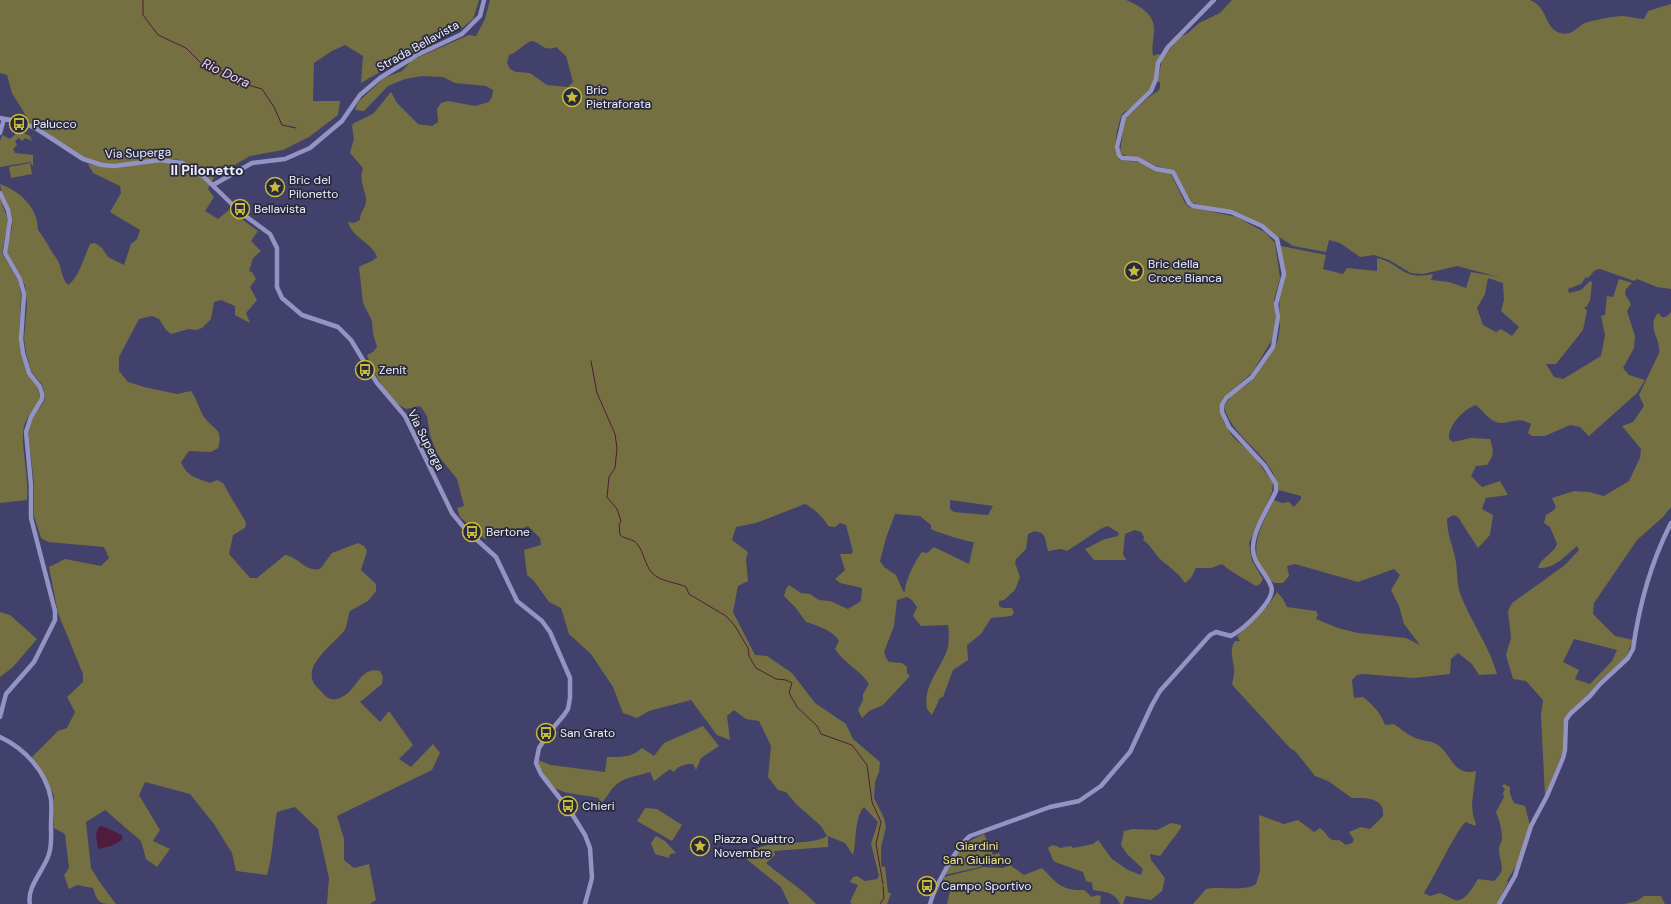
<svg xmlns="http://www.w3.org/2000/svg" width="1671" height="904" viewBox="0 0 1671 904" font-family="'DM Sans',sans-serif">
<rect width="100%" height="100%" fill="#41416c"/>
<path fill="#757041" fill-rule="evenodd" d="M0 0H479L473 19 462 28 410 54 361 83 363 56 345 45 332 51 314 63 313 101H340L338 115 309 137 283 150 250 156 214 177 212 182 183 161 175 159H160L114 164 90 162 31 124 12 93 7 75 0 73Z
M490 0H1126C1138 5 1153 13 1154 27 1155 37 1151 45 1153 56L1158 54 1161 55 1153 86 1140 101 1122 114C1118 126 1111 149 1120 160L1141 162 1171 174 1185 203 1189 207 1237 217 1266 233 1275 243 1280 278 1274 299 1276 323 1273 338 1252 373 1223 398 1220 410 1224 423 1233 437 1254 456 1273 483 1272 492 1249 543 1252 561 1263 579 1260 584 1256 586C1244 578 1232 573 1222 564L1211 568H1196L1191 578 1185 583C1178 572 1169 567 1160 559 1154 553 1151 545 1143 540L1144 537 1141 532 1135 530 1125 534 1123 554 1126 560H1094L1085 549 1105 539 1118 536 1119 533 1108 526 1102 528 1067 551 1061 549 1048 551 1045 538 1042 533 1035 531 1028 534 1026 549 1016 559 1015 563 1020 577 1015 590 1004 600 999 601V606L1003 608H1012L1014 613 1011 616 991 618 981 634 967 645 968 660 953 670 943 697 940 698 932 715 927 709C922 686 942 668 948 647 949 641 949 632 948 625L921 626 913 616 917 607 912 600 907 597 897 600 894 626 884 652 886 658 889 662 902 663 907 667V673L910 676 883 705 869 711 862 718 858 710 863 700V694L869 684C860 670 844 663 835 649L839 641C834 631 816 625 806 622L796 608 784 596 786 589 789 585 801 593 810 594 819 600 830 601 848 609 861 601 862 588 840 583 835 579 845 570 840 554H851L853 552 846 525 840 523 835 527 828 526C826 520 811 506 805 504L756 523 736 527 732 540 748 552 746 559 748 581 738 586 733 612 755 655 767 656 792 673 815 703 846 724 853 739 880 762 879 772 875 782 874 798 884 818 886 827 881 847V866L885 867 888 892 891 894 887 904H852L850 902 858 885 850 882 853 877 857 876 865 881 877 879 879 876 871 844 878 822 864 807C854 817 857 841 853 855L845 843 828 836V847L774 851 775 855 766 863C782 877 802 888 816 904H789L781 887 745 858C762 835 805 849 827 836L821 826 796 804 786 792 778 790 768 777 771 746 759 721 746 719 734 710 727 716 730 740 717 735 691 700 649 711 637 718 623 713 613 687 591 654 569 634 561 608 549 602 534 581 527 575 524 550 541 545 540 538 528 526 508 534 493 531 485 539 460 517 457 508 464 506 457 479 437 454 430 435 427 416 420 406 406 409C387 400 374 374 367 355L373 352 377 347 373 334 372 321 363 303 359 267C365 263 371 263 377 257 372 242 352 238 348 222L354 223 360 220C360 212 365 209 366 202 367 192 358 183 363 168L350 153 354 139 352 126 354 123 373 114 391 92 397 103 418 124 432 126 438 122 437 109 441 103 448 101 475 106 489 102 492 97 493 90 486 86 455 83 443 77 422 76 405 79 388 86 364 111 355 110 358 102 384 78 402 71 411 61 421 56 469 35 476 36 485 19ZM532 41C544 44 543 52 556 47L566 56 573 82 568 87 547 85 530 73 516 72 510 69 507 63 509 55C518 52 523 44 532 41ZM950 500 993 506 988 515 954 512 950 509ZM895 514 920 516 931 525V529C935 532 969 542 974 542L969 564 934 547 927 553 922 552C916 559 904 583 905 592L903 591 896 575 884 567 880 561 886 538Z
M1232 0H1530C1549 8 1543 27 1560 33 1574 37 1578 24 1588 22 1595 20 1615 16 1622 16 1629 16 1636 19 1644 19L1648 11 1671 4V289L1657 287 1637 279 1634 281 1600 269 1595 270 1588 278 1586 277 1581 284 1568 289 1569 293 1581 290 1590 281 1592 282 1590 301 1586 307H1584L1587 311 1583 330 1556 364H1546L1554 377 1563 379 1601 356 1605 335 1601 316 1605 315 1607 296 1613 297 1619 279 1632 283 1626 289 1625 294 1631 304 1627 311 1635 336 1634 348 1623 368 1629 375 1645 380 1637 393 1589 436 1580 427 1570 425 1545 436H1532L1528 433 1531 424C1516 415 1509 426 1496 422 1488 419 1482 410 1476 405 1464 409 1448 425 1449 439L1453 442 1471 438 1490 439C1494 451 1494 455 1487 465L1476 466 1471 476 1482 487 1500 481 1508 495 1486 498 1482 509 1493 515 1490 535 1478 548 1458 517 1453 515 1447 519C1447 533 1452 544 1455 557 1458 570 1456 583 1461 596 1472 623 1489 646 1497 674L1479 675 1472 664 1458 653 1451 659 1450 674 1414 678 1362 674 1357 675 1352 680 1354 698 1363 697C1373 705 1381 713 1385 725L1394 724C1401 729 1409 736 1418 739 1424 741 1433 741 1438 745 1452 755 1454 777 1476 771L1472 803 1473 815 1476 824 1475 826 1466 822C1459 825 1433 880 1424 893L1430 896 1440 893C1445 895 1450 898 1455 900 1464 903 1474 886 1478 879L1494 881C1508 868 1499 864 1499 849 1499 846 1501 843 1502 840 1502 831 1500 821 1496 812L1504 797 1503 793 1505 789 1502 786 1504 784 1510 787V794L1514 803 1525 806 1530 826 1519 861 1507 881 1508 882 1497 904H1193L1206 889C1220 886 1245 892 1256 884L1260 871 1259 815 1284 824 1298 820 1314 832 1320 828C1328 833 1327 842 1339 840L1346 845 1352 843 1354 840 1349 832 1361 827 1370 829 1383 816C1385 797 1365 798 1352 798L1328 781 1315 776 1296 752 1290 748 1235 688 1232 684C1233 680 1235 673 1234 668 1233 659 1229 650 1235 641H1240L1237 636 1267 607 1277 592 1283 599 1287 607 1316 611 1318 615 1316 619 1338 628 1358 633 1406 638 1420 645 1404 624 1399 606 1391 590 1400 575 1394 569 1358 582 1295 564 1287 566 1289 576 1283 583H1274C1242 557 1260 529 1274 500L1282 503 1289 502 1294 507 1301 499V496L1278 490C1275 455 1232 440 1224 406L1232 395 1249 383 1273 350 1278 340 1280 327 1279 295 1284 281 1279 250 1281 246 1326 255 1323 269 1343 274 1347 268 1377 271V258C1402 264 1402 281 1433 274L1431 280 1449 282 1466 288 1471 272 1499 277 1457 266 1423 274 1411 273 1389 260 1374 255 1360 257 1340 243 1329 240 1326 252 1293 246 1251 219 1190 202 1178 177 1172 170 1156 166 1139 157H1128L1120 153 1124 122 1126 118 1150 96 1158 91 1160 88V82H1157L1162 60 1178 38 1188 33 1199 23 1220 13ZM1488 278 1503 283 1504 300 1501 311 1519 327 1512 336 1501 329 1496 332 1483 325 1477 308 1485 294Z
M19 131 30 136 32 141 25 138 22 141 19 138 15 141 17 145 13 149 15 153 33 155V166L30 162 0 167V141L2 135 10 139Z
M160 161C181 162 194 171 210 184L208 189 214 197 205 211 218 219 229 210 258 231 251 241 261 251 253 258 249 271 252 272 256 279 250 287 257 300 246 313 250 323 235 315V306L221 300 214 302 211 319 202 328 196 330 189 329 171 334 166 330 159 319 152 316 139 319 119 357V371L128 382 144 387 177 394 191 391C197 399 199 409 204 417 213 430 224 428 218 448L211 452 189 451 181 462C187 477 197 478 210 483L217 480 223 483C230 496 238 509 246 522L245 528 233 535 229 554 250 578H257L285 555C299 557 305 572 320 569L332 553 358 543 364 546 367 551 361 570 376 584V591L368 601 350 611C347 618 348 625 344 631 333 645 295 670 320 690 323 693 326 698 331 699 334 700 337 699 340 698 358 691 359 666 380 671L383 677 382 684 360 702 380 722 389 711 413 745 399 759 411 767 433 744 440 753 432 770 337 816 344 839V860L354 868 369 864 376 900 370 904H327L329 878 318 829 295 807 277 812C273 834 273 854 267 875L236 871 232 853 214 824 190 794 145 782 139 795 160 830 153 841 170 849 157 867 146 859 141 841 105 810 86 822 91 868 101 884 116 904C100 904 98 904 93 888L77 885 69 889 64 875 69 868 65 834 54 828V796L42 771 32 757 58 731 67 728 75 712 67 697 83 682V674L58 613 49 567 65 559 101 566 109 558 104 547 48 542 41 538 34 516V483L28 432 33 418 45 400 44 394 43 386 31 371 26 353 24 339 27 304 25 286 22 278 7 252C7 240 14 230 12 217 10 206 1 196 0 184 20 191 38 208 38 230 46 240 50 250 57 259 62 267 61 278 68 285 79 278 84 257 90 244L95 243 102 248 108 257 124 265 131 244 137 239 140 230 110 212 121 193 120 186 93 173 88 164 114 167Z
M30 163 32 174 11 178 9 167Z
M0 198 8 220 2 253 18 280 21 294 19 339 21 354 27 374 38 388 40 399C34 410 24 419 23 432 22 453 29 477 27 500L0 503Z
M1671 312V507L1663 517 1637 540 1594 603 1593 614 1615 636 1633 640 1626 657 1598 682 1589 695 1568 713 1564 720 1563 751 1545 796 1541 715 1543 700 1526 681 1513 679 1506 655 1511 638 1508 611 1512 603 1565 565 1579 550 1577 546C1565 556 1555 569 1538 568 1541 557 1554 554 1557 544L1550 527 1544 523 1546 515 1554 510 1556 507 1552 498 1574 491 1589 492 1604 496 1629 481 1640 458 1641 449 1622 426 1633 422 1644 406 1639 395 1659 353C1661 338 1646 327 1658 313L1662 317H1666ZM1574 639 1617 650 1612 661 1590 684 1575 679 1579 670 1563 662Z
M0 612 10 615 37 639 13 667 0 677Z
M703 726 719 746 701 758 696 770 693 764C686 764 678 765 674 772L670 769 654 781 650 772C639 776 627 776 617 784 609 790 607 800 598 805L599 798C586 795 571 795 559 790 549 787 540 770 538 760L551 765 605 772 607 757C621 757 631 758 642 748L654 756 664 743Z
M645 808 657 809 682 825 672 841 637 821Z
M1171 823 1181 825V828L1160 856 1150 854 1151 860 1165 878 1162 891 1151 900 1126 896 1123 904H1120C1114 891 1104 892 1093 890L1092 883 1086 881 1083 872 1055 862 1053 860 1048 848C1053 843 1056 846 1060 848L1071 846 1073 848 1093 844 1098 840 1112 859 1128 870 1141 875 1143 869 1127 854 1121 845 1124 831 1133 829 1157 830Z
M984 834 993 855 999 853 1005 864 998 866H984L945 875C957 854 961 843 984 834Z
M656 836 665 841 676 853 670 854 669 858 655 854 651 843Z
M1010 865 1024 875 1042 868C1057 883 1061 891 1084 890L1092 897 1098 895 1101 897 1100 904H947L951 887 949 883 943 881 944 877 984 867 1003 868Z
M1644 896H1661L1665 904H1624L1637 901Z"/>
<path fill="#501b3e" d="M102 826 122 835V840L111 846 98 849 96 834 99 827Z"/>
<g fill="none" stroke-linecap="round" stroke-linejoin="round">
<path stroke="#501b3e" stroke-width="1" d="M143 0V15L158 35 186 48 204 66 222 71 241 83 262 89 274 107 282 125 296 128
M591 361 597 393 615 434 617 448 615 468 609 477 607 497 617 509 621 521 619 525 620 535C626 540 633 538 638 545 644 553 645 565 652 573 661 582 676 582 686 587L689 594 726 616 735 626 748 648 749 656 756 668 776 679 786 680 792 683 789 693 797 707 817 726 821 734 852 745 867 765 872 802 881 822 876 844 883 884
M880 904 884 898 883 886"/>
<path stroke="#9394c3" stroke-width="4.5" d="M0 118 22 122 37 129 83 159 102 165 114 166 160 160 182 163 203 176 240 212 270 234 277 248V287L282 298 302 315 338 327 351 340 377 383 405 416 452 513 466 530 496 557 517 601 542 621 550 632 570 678V698L568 709 564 715 548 734 539 748 536 763 541 774 572 814 585 835 590 848 592 878 585 904
M0 133 4 119
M213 185 252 163 285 159 310 148 342 121 360 95 380 78 417 55 462 34 480 16 484 0
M0 193 8 210 10 220 5 253 20 279 24 294 21 339 23 353 29 373 40 387 42 394V399L31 417 26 432 31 485V518L55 611V620L34 662 6 694 0 717
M0 737C24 748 46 771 51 799 52 807 51 817 51 826 51 835 52 845 49 854 45 869 26 887 30 904
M930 904C934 888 957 846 970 836L1050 807 1079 801 1101 786 1130 752 1152 705 1160 691 1210 635 1216 632 1231 636C1242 630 1277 600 1271 586 1266 572 1252 563 1253 547 1253 531 1269 506 1276 491V484L1265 466 1229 427 1222 412V405L1226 398 1252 377 1273 347 1278 317 1276 304 1284 274 1277 239 1262 226 1231 212 1193 206 1189 203 1173 172 1156 169 1138 159 1122 158 1119 155 1117 147 1124 117 1151 91 1156 79 1158 63 1168 47 1214 0
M1499 904 1515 876 1531 826 1547 796 1563 758 1565 750 1566 720 1570 714 1590 696 1600 684 1628 658 1633 649C1639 606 1651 562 1671 523"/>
</g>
<defs>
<symbol id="sight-ring" viewBox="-11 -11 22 22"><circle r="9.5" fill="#2a2a3e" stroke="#c8bb3b" stroke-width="1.5"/><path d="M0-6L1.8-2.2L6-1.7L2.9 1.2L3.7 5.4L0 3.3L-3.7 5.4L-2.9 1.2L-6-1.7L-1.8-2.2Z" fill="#c8bb3b"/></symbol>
<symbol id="bus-ring" viewBox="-11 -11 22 22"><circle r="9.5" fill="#2a2a3e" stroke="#c8bb3b" stroke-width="1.5"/><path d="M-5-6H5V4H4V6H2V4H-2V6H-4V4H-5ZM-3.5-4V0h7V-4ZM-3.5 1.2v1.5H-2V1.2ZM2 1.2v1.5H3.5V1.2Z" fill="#c8bb3b"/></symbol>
</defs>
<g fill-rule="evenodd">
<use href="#sight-ring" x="561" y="86" width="22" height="22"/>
<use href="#bus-ring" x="8" y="113" width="22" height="22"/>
<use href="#sight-ring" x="264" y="176" width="22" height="22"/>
<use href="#bus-ring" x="229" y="198" width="22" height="22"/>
<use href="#sight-ring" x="1123" y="260" width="22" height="22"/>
<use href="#bus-ring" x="354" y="359" width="22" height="22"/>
<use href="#bus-ring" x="461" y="521" width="22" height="22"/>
<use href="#bus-ring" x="535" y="722" width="22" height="22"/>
<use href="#bus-ring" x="557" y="795" width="22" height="22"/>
<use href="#sight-ring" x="689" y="835" width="22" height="22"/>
<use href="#bus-ring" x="916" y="875" width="22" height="22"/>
</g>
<g text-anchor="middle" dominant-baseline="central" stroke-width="3.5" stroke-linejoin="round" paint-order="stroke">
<g font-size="12" fill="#edeeff" stroke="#2a2a3e">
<text transform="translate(418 46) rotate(-29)">Strada Bellavista</text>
<text transform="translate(138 153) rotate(-2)">Via Superga</text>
<text transform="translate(426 440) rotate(63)">Via Superga</text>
</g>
<g font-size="12" fill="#edeeff" stroke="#2a2a3e" text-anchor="start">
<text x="586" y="90">Bric<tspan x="586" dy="14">Pietraforata</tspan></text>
<text x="33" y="124">Palucco</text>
<text x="289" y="180">Bric del<tspan x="289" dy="14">Pilonetto</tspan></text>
<text x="254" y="209">Bellavista</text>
<text x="1148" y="264">Bric della<tspan x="1148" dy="14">Croce Bianca</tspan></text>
<text x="379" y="370">Zenit</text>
<text x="486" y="532">Bertone</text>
<text x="560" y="733">San Grato</text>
<text x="582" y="806">Chieri</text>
<text x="714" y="839">Piazza Quattro<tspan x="714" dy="14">Novembre</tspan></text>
<text x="941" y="886">Campo Sportivo</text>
</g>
<g font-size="12" fill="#f2e884" stroke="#2a2a3e">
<text x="977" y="846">Giardini<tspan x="977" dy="14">San Giuliano</tspan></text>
</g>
<g font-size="13" font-style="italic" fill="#f9d4e9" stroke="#2a2a3e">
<text transform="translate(226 73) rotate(25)">Rio Dora</text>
</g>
<g font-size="14" font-weight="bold" fill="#edeeff" stroke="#2a2a3e">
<text x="207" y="170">Il Pilonetto</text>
</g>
</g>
</svg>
